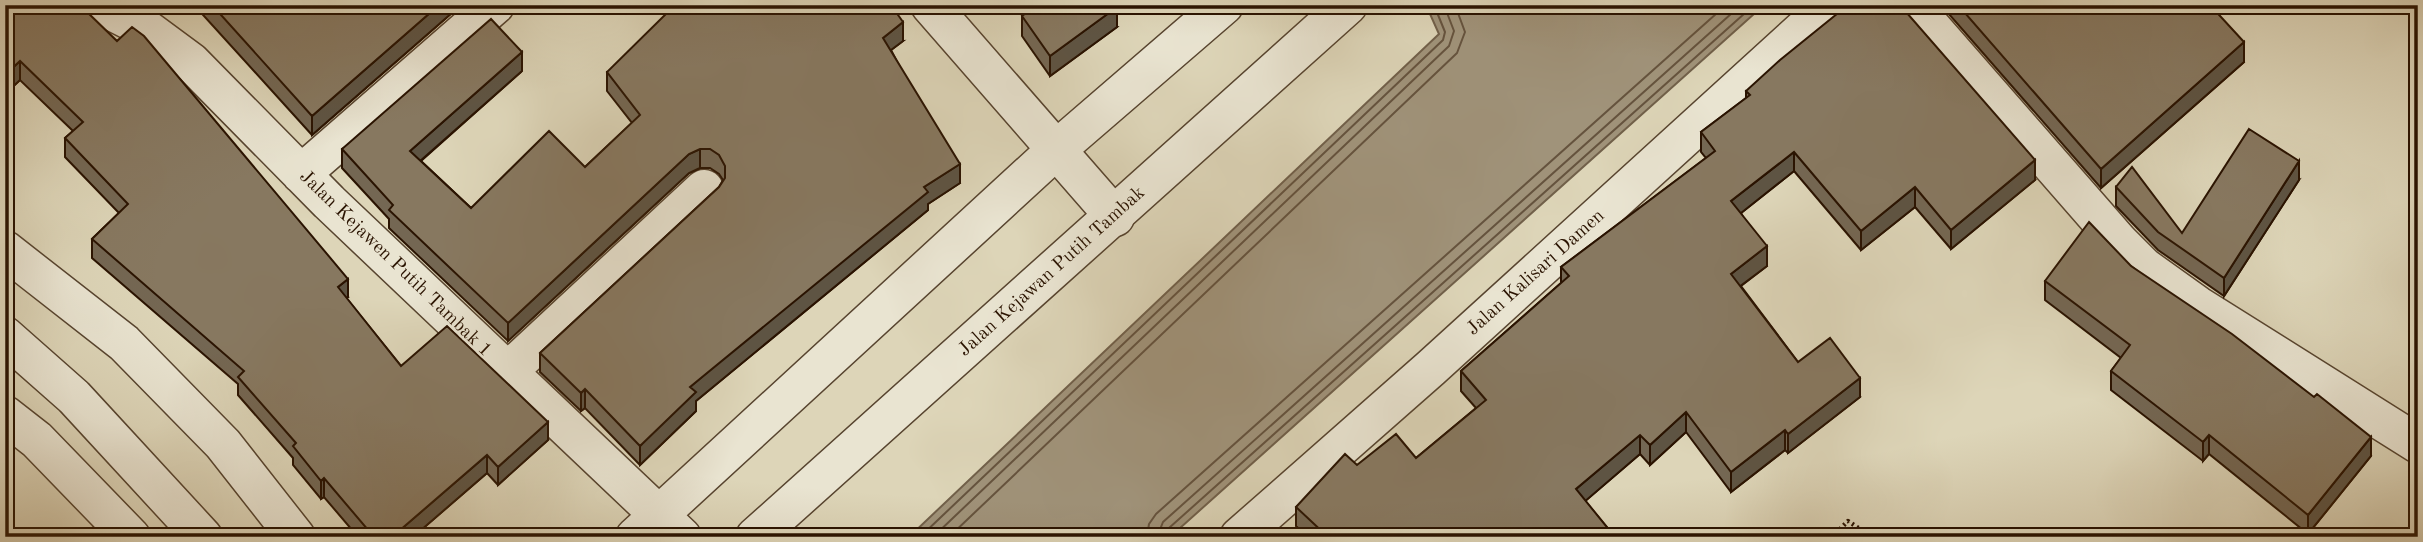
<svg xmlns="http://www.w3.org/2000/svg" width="2423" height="542" viewBox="0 0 2423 542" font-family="'Old Standard TT',serif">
<rect width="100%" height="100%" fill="#ddd5b8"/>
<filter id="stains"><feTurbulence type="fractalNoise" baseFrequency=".00286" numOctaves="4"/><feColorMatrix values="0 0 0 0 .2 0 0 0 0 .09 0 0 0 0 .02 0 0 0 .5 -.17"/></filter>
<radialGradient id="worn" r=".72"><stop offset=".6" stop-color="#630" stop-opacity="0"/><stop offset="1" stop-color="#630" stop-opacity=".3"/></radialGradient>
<path fill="#a0937a" stroke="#71604a" stroke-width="2" d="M1426 5H1764L1170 537H909L1439 34Z"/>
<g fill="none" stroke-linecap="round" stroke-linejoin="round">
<path stroke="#65533e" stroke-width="2" d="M920 537 1443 40 1445 32 1434 5
M933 537 1449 46 1454 31 1444 5
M949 537 1457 53 1465 32 1455 5
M1147 537 1149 524 1156 514 1726 5
M1157 537 1163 522 1741 5
M1166 537 1169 528 1754 5"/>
<defs>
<path id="minor" d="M100 5 145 28 191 62 329 202 682 537
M930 5 1115 217
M1912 5 2119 242 2144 267 2197 305 2418 444
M301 174 495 5
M5 250 124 343 223 444 296 537
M507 372 704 189
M1239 537 1431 368 1830 5"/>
<path id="tertiary" d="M5 336 74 397 203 537
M5 415 37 440 131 537
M635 537 1056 150 1224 5
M755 537 1348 5"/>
</defs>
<use href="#minor" stroke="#57442f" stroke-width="41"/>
<use href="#tertiary" stroke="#57442f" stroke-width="41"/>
<path stroke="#2a1301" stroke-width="4.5" stroke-dasharray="2 3.5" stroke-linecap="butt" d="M1832 537 1848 521 1872 537"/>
<use href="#minor" stroke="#e9e4d1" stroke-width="38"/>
<use href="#tertiary" stroke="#e9e4d1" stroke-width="38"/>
</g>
<path fill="#746753" stroke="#2a1301" stroke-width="2" d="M5 5 348 297 346 298 401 366 548 440 498 485 487 473 413 537H358L324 497 321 499 293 465V458L238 395V384L92 258V239L119 213 65 157V138L73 131 20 80 7 92 5 90Z
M194 5H461L312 135Z
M1941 5H2210L2244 62 2101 188Z
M1022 16 1117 27 1050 76 1022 36Z
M903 41 891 50 960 183 928 204V210L696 401V411L640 465 585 408 581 411 540 372V353L719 187 723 180 719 174 710 168H700L689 173 508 341 389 228V219L342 168V149L522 71 421 161 471 208 585 167 632 123 607 91V72Z
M1746 91 2035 180 1951 249 1915 207 1861 250 1794 171 1741 213 1767 266 1741 286 1798 362 1860 397 1788 453 1785 450 1731 492 1686 432 1650 465 1640 454 1585 501 1615 537H1307L1296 526V507L1357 465 1416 458 1476 408 1461 391V371L1561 283V267L1706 158 1701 152V132L1746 98Z
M2299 180 2224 296 2158 250 2116 206V187L2182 233Z
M2131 266 2371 456 2308 534 2209 454 2203 461 2111 390V371L2121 358 2045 300V281Z"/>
<path fill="#5e5443" stroke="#2a1301" stroke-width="2" d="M439 5H461L312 135V116Z
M1117 7V27L1050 76V56Z
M903 22V41L883 56V38Z
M2244 42V62L2101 188V169Z
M522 52V71L410 170V151Z
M20 61V80L7 92V73Z
M700 149V168L689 173 508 341V323L689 154Z
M1794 152V171L1731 221V201Z
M2035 160V180L1951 249V230Z
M2299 161V180L2224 296V278Z
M960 164V183L928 204V210L696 401V411L640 465V446L690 387 924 187Z
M1915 187V207L1861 250V231Z
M1767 246V266L1731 293V274Z
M348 279V297L338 306V287Z
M1860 378V397L1788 453V434Z
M585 389V408L581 411V393Z
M1686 412V432L1650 465V445Z
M548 422V440L498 485V467Z
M1785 430V450L1731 492V472Z
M1640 435V454L1576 509V489Z
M2209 435V454L2203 461V442Z
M2371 437V456L2308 534V515Z
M487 455V473L413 537H392Z
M324 478V497L321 499V481Z"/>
<path fill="#877860" stroke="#2a1301" stroke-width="2" d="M5 5H75L83 12 85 10 117 41 132 27 144 36 348 279 338 287 401 366 447 326 548 422 498 467 487 455 392 537H374L324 478 321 481 293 446 296 443 238 377 244 371 92 239 128 204 65 138 83 122 20 61 7 73 5 71Z
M212 5H439L312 116Z
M675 5H891L903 22 883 38 960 164 924 187 928 192 690 387 696 392 640 446 585 389 581 393 540 353 719 187 725 178V166L719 155 710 149H700L689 154 508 323 389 210 393 205 342 149 491 19 522 52 410 151 471 208 549 131 585 167 640 115 607 72Z
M1037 5H1116L1117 7 1050 56 1022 16Z
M1848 5H1900L2035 160 1951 230 1915 187 1861 231 1794 152 1731 201 1767 246 1731 274 1798 362 1830 338 1860 378 1788 434 1785 430 1731 472 1686 412 1650 445 1640 435 1576 489 1615 537H1328L1296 507 1345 454 1357 465 1396 434 1416 458 1486 400 1461 371 1569 276 1561 267 1715 151 1701 132 1750 95 1746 91 1780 60Z
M1958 5H2210L2244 42 2101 169Z
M2249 129 2299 161 2224 278 2158 232 2116 187 2132 167 2182 233Z
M2089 222 2131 266 2232 334 2314 397 2317 394 2371 437 2308 515 2209 435 2203 442 2111 371 2130 345 2045 281Z
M92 528 97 537H79Z"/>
<g text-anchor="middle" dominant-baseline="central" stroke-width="5" stroke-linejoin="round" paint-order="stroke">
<g font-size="19" fill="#2a1301" stroke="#e9e4d1">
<text transform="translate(395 264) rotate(44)">Jalan Kejawen Putih Tambak 1</text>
<text transform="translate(1052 272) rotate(-42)">Jalan Kejawan Putih Tambak</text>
<text transform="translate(1536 273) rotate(-42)">Jalan Kalisari Damen</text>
</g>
</g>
<rect width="2423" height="542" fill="none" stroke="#ddd5b8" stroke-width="28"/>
<rect x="7" y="7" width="2409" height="528" fill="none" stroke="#2a1301" stroke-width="3.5"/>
<rect x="14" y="14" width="2395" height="514" fill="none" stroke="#2a1301" stroke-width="2"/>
<rect width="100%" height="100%" filter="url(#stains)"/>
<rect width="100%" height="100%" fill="url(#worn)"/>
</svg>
